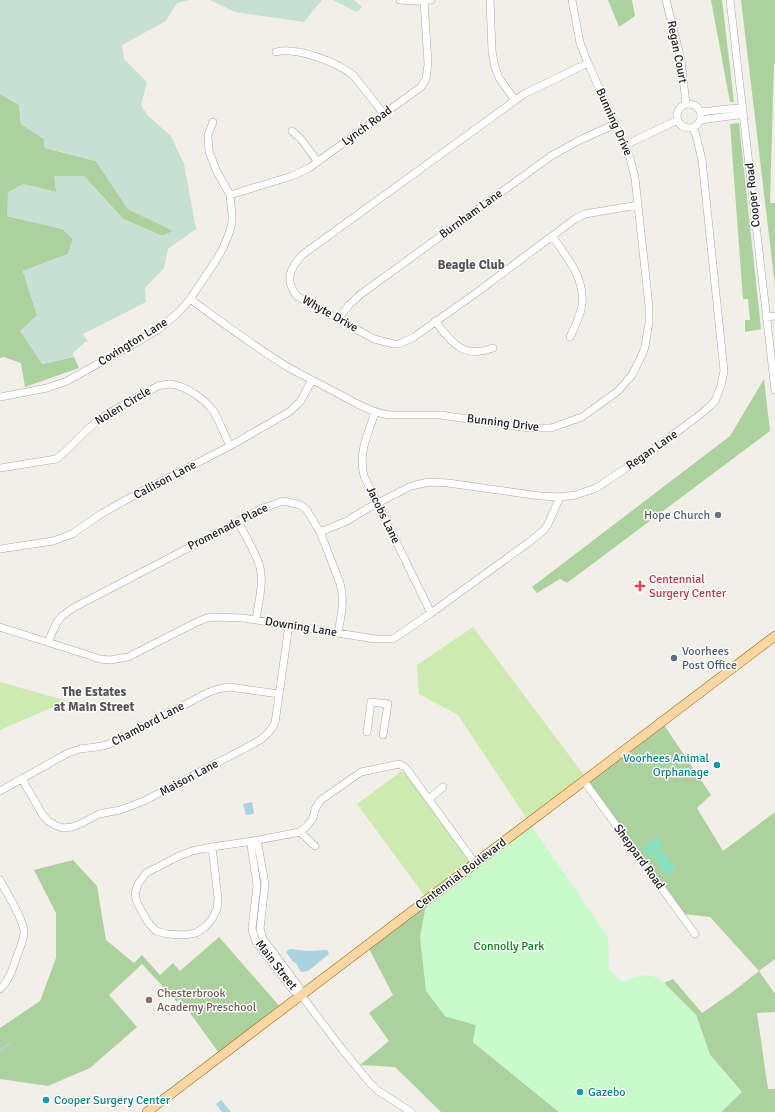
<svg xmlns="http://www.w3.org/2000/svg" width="775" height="1112" viewBox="0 0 775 1112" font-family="Signika,sans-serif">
<rect width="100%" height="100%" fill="#f2efe9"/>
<path fill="#cdebb0" d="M473 627 587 779 529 822 458 715 419 694 417 665Z
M0 682 67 701 0 730Z
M406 768 475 863 427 899 357 804Z"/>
<path fill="#add19e" d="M608 0H632L635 16 619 27Z
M711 0H722L734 102H730Z
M741 0H775V64H774L770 203H775V286Z
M0 94 19 105 21 124 44 139 45 148 96 161 128 209 174 231 162 236 123 219 84 176 56 192 23 184 7 216 63 229 73 239 68 254 23 271 37 315 42 364 74 357 79 368 25 387 21 363 4 357 0 358Z
M739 123 761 329 745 332V320H750L748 299H743L730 124Z
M764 379 770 431 567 583 560 579 537 593 532 587 730 436Z
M662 722 711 795 697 808 723 851 775 812V959L759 971 775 994V1012L757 1013 768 1089H775V1112H721L741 1091 710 1055 696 1015 664 983 673 979 702 1013 731 993 759 971 710 917 684 914 587 779Z
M73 860 97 886 106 940 134 963 142 955 160 975 173 963 180 971 219 937 282 1009 221 1056 180 999 177 1002 142 964 109 995 137 1027 90 1068 48 1086 0 1079V1028L40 1001 56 958V913L34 870Z
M427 899 445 1016 476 1025 473 1042 559 1112H441L395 1067 360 1065 389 1041 369 1013 393 995 367 945Z"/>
<path fill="#c6e0d4" d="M0 0H190L177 3 166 21 122 45 124 59 147 82 141 105 148 116 171 136 184 164 196 229 168 249 164 268 145 288 146 302 83 334 89 343 86 341 72 354 74 357 42 364 20 331 37 315 23 271 68 254 73 239 63 229 7 216 8 192 23 184 56 192 54 176H84L123 219 162 236 173 231 128 209 96 161 45 148 44 139 21 124 19 105 0 94Z
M210 0H322L304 22 235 12Z
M333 0H354L362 7 357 12Z"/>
<path fill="#c8facc" d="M529 822 608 937 609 969 622 982 634 977 647 975 659 978 696 1015 710 1055 742 1092 721 1112H559L473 1042 476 1025 445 1016 426 991 420 937 427 899Z"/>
<path fill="#88e0be" d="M656 837 663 846 649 857 642 848Z
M662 850 669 859 660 866 653 856Z
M669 860 676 869 667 876 660 866Z"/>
<path fill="#aad3df" d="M252 802 254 814 246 815 243 804Z
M290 949 308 951 327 950 329 954 308 971 302 972 300 971 296 963 293 962 286 952Z
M221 1100 231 1112H222L216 1104Z"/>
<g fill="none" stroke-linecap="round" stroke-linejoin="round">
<path stroke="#aad3df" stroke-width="1.5" d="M614 0V3
M0 1049 10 1044"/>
<defs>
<path id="minor" d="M400 0 412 1 431 0
M490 0 492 51 495 67 499 78 515 100
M666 0 681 60 686 104
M730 0 775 390
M276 52C296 46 339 63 354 76L384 114
M588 63 524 94 302 255C290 269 284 280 297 296L374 339 394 344H399L414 337 476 293 575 219 585 214 638 205
M677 116a12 12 0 1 1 24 0a12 12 0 1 1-24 0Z
M700 120 738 115 743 111 737 108 700 112
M292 131 301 139 318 162
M625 145 678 120
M230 195 292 176 309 168 421 87 426 79 428 64 424 0
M552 236C567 257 585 278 582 305 580 316 575 327 570 337
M190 299C223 323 256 348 291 369 306 377 322 385 337 393 354 402 371 413 391 415H441L529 428H551L582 417 618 391 632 375 642 355 645 347 649 322V306L635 178 630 158 588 63 580 43 572 0
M766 317 775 316
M338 319 349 305 361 294 551 156 578 141 615 124
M435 321C452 343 463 359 493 348
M0 397 47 388 67 381 132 345 159 329 179 312 190 299 217 259 223 248 230 231 232 222V215L230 195 216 170 209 151 208 135 213 122
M375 412C368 435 358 452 364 476L431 613
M0 468 56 459C72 448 83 431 99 420 117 407 138 397 158 386 162 385 166 384 170 384 186 386 205 399 214 412 220 423 225 435 230 446
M238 522C245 535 256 553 260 567 264 583 258 604 256 620
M320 532 347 521 368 508 411 486 429 482 448 483 540 496 560 497 576 495 596 488 646 455 701 414 710 406 715 401 721 385 724 371 702 160 697 139 693 127
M0 549 53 541 72 534 101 514 133 496 230 446 289 412 300 402 312 380
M0 627 88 655 100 659 110 660 128 657 197 622 207 618 215 617 243 618 375 639H393L431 613 528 543 544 530 548 524 560 497
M48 642 57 622 62 616 73 608 217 533 263 508 284 501 300 505 306 509 311 517 320 532 340 583C345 600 341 616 338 633
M367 732 371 702 388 704 383 735
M22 779 42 814 48 821 55 825 63 828 72 827 80 824 99 814 120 810 144 801 255 743C265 738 270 732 275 723L289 625
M584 781 695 934
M0 791 68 753 80 749 96 747 107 745 118 740 207 693 218 689 229 687 279 694
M429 799 443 787
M300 832 315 846
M212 847 218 898 217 909 212 919 205 927 196 933 184 935 167 934 156 931 148 922 137 903 135 893 138 884 146 873 177 857 192 851 212 847 253 841 300 832 307 826 313 818 315 809 321 800 361 772 399 764 406 768 475 863
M0 880C6 892 24 920 24 932 24 941 19 950 16 959 12 970 9 981 0 989
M301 995 294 991 256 942 252 929 257 885 251 846 253 841 258 845 265 884 260 929 263 939 299 987 301 995 342 1049 370 1083 377 1090 411 1112"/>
<path id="major" d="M147 1112 775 636"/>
</defs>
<use href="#minor" stroke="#a9a9a9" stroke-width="8"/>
<use href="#major" stroke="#a06b00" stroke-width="10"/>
<use href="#minor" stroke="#fff" stroke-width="7"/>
<use href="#major" stroke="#fcd6a4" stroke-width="9"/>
</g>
<circle fill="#6b7280" stroke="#fff" stroke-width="1.5" cx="718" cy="515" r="4"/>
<path fill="#e0444e" stroke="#fff" stroke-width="1.5" d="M638 580h4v4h4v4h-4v4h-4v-4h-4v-4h4z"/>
<circle fill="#5c6f8a" stroke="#fff" stroke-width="1.5" cx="674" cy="658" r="4"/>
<g fill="#0f9aa8" stroke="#fff" stroke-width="1.5">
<circle cx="717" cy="765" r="4"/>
<circle cx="580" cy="1092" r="4"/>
<circle cx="46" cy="1100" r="4"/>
</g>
<circle fill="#8d6e63" stroke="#fff" stroke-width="1.5" cx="149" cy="1000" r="4"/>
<g text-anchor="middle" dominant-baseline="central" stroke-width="3" stroke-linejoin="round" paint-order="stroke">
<g font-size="12" fill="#222" stroke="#fff">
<text transform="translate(677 52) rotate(79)">Regan Court</text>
<text transform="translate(614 122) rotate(66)">Bunning Drive</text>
<text transform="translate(367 126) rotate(-36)">Lynch Road</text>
<text transform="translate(753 195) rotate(-96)">Cooper Road</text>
<text transform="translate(471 214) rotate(-36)">Burnham Lane</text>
<text transform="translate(330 314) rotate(29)">Whyte Drive</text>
<text transform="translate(133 342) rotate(-32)">Covington Lane</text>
<text transform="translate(123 406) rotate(-31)">Nolen Circle</text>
<text transform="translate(503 423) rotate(7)">Bunning Drive</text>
<text transform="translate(652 450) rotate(-35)">Regan Lane</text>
<text transform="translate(165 480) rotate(-28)">Callison Lane</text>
<text transform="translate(383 515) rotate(64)">Jacobs Lane</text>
<text transform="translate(228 527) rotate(-27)">Promenade Place</text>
<text transform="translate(301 627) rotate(9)">Downing Lane</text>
<text transform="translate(148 724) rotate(-28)">Chambord Lane</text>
<text transform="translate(189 778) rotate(-28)">Maison Lane</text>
<text transform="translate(639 857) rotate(54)">Sheppard Road</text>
<text transform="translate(461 874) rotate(-37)">Centennial Boulevard</text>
<text transform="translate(276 965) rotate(52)">Main Street</text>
</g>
<g font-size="12" fill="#5b616d" stroke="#fff" text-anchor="end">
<text x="710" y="515">Hope Church</text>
</g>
<g font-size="12" fill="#be3a42" stroke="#fff" text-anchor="start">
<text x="649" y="579">Centennial<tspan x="649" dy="14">Surgery Center</tspan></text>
</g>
<g font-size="12" fill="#4e5e75" stroke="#fff" text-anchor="start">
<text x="682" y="651">Voorhees<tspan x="682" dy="14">Post Office</tspan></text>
</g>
<g font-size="12" fill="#0d838f" stroke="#fff" text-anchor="start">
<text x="709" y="758" text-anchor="end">Voorhees Animal<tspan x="709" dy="14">Orphanage</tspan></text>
<text x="588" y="1092">Gazebo</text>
<text x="54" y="1100">Cooper Surgery Center</text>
</g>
<g font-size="12" fill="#0c8416" stroke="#fff">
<text x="509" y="946">Connolly Park</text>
</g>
<g font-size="12" fill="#785e54" stroke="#fff" text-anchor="start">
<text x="157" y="993">Chesterbrook<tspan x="157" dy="14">Academy Preschool</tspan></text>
</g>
<g font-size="13" font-weight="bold" fill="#555" stroke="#fff">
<text x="471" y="265">Beagle Club</text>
<text x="94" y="692">The Estates<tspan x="94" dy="15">at Main Street</tspan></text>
</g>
</g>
</svg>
